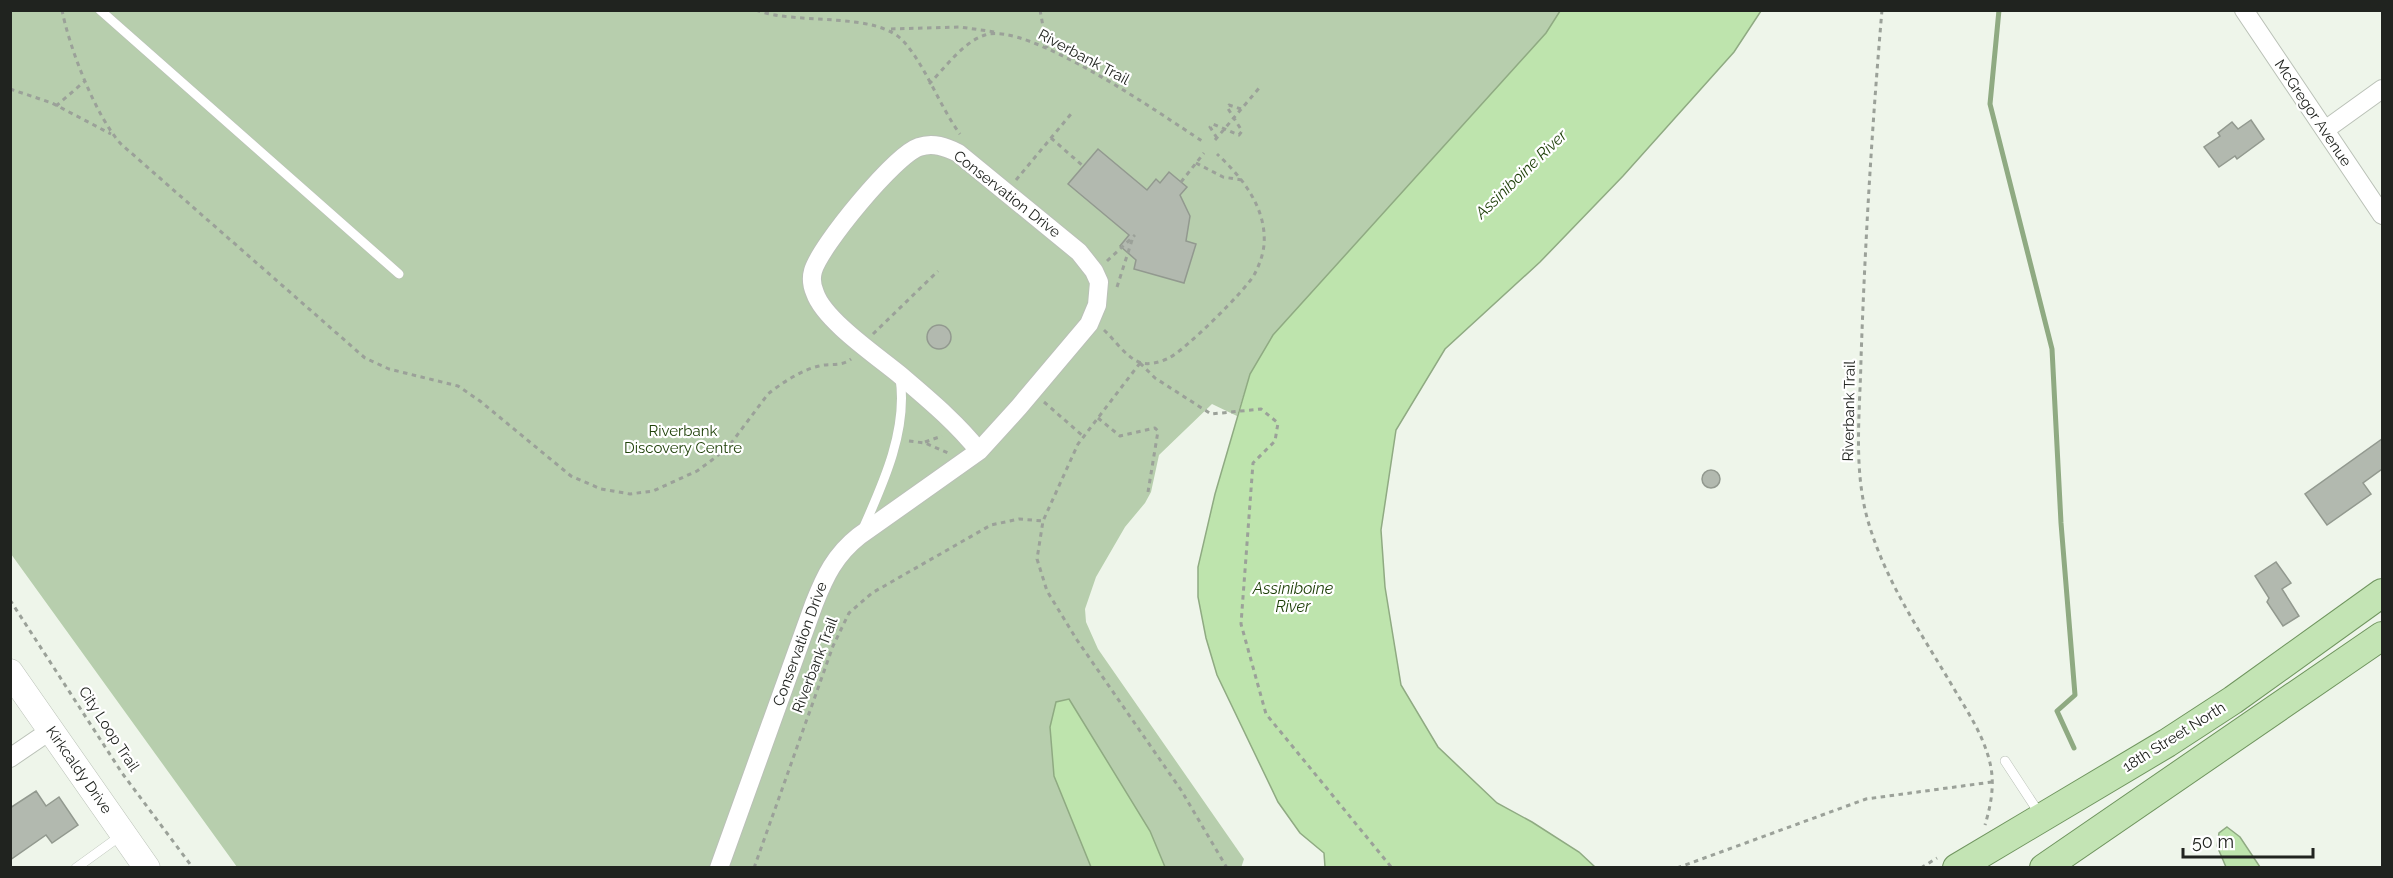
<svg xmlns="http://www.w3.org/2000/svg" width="2393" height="878" viewBox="0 0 2393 878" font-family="Raleway,sans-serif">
<rect width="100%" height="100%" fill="#eef5ea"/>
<path fill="#b7cead" d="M10 11H1560L1546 33 1273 335 1250 374 1237 416 1212 404 1159 455 1151 492 1145 503 1125 527 1096 577 1085 609 1086 622 1098 649 1244 859 1241 868 237 867 11 554Z"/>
<path fill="#bee4ad" stroke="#8faa82" stroke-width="1.5" d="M1560 11H1761L1734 52 1623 176 1540 262 1445 349 1396 430 1381 530 1385 587 1401 685 1438 747 1497 803 1532 822 1579 852 1595 867H1325L1324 853 1300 833 1278 802 1217 675 1206 638 1198 597V567L1215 494 1250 374 1273 335 1546 33Z
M1069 699 1150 831 1165 867H1091L1054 776 1050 727 1056 702Z
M2227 827 2240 837 2260 867H2226L2217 846 2219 833Z"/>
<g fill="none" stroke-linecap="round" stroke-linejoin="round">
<path stroke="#8faa82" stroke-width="5" d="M1999 10 1990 104 2052 349 2061 523 2075 695 2057 711 2074 748"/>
</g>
<path fill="#b2b9af" stroke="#92998f" stroke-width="1.5" d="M2251 120 2264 139 2237 159 2235 156 2219 167 2204 147 2220 136 2218 133 2232 122 2238 129Z
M1098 149 1147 190 1156 179 1160 183 1169 172 1187 187 1180 195 1190 216 1186 241 1196 244 1184 283 1134 269 1136 260 1120 246 1129 235 1068 184Z
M927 337a12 12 0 1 1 24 0a12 12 0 1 1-24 0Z
M2382 439V469L2363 483 2371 494 2327 525 2305 494Z
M1702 479a9 9 0 1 1 18 0a9 9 0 1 1-18 0Z
M2276 562 2291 583 2282 589 2299 616 2283 626 2267 602 2269 598 2255 576Z
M36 791 46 806 59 797 78 825 52 843 46 835 10 860V808Z"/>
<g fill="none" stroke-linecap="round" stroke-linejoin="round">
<defs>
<path id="service" d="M100 10 399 274
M862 531C883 484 908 430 900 378
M2005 761 2041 816
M76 868 123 834"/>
<path id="minor" d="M2244 10 2382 215
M2325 130 2382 89
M10 758 51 730
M719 868 814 604C825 576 835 555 859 536L979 451 1019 407 1089 324 1097 305 1099 282 1094 271 1079 252 958 153C946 147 933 142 919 147 895 155 820 246 813 271 811 278 812 286 815 293 824 320 877 356 900 375 928 399 956 422 979 451"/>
<path id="secondary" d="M10 672 147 868"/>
<path id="primary" d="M1957 868 2167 743 2233 700 2382 593
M2044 868 2382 636"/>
</defs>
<use href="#service" stroke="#bac1b7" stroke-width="10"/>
<use href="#minor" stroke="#bac1b7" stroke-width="20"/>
<use href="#secondary" stroke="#bac1b7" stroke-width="27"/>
<use href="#primary" stroke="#70955f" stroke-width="30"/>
<path stroke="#9ba199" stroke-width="3" stroke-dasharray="4.5 4.5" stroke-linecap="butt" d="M62 10C69 47 96 117 121 144L365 358 389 369 458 386 480 401 571 476 601 489 630 494 653 491 697 471 712 460 729 446 768 394C782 383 801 370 819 366 830 363 841 367 851 359
M756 10C797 26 878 10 905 43 927 69 939 105 960 134
M1040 10 1047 48
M1882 10C1872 126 1865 243 1861 359 1860 412 1853 469 1868 521 1885 580 1919 630 1950 682 1965 708 1983 733 1990 763 1995 784 1991 805 1985 825
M891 29 960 27 995 32
M929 84C945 68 963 42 985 35 1028 21 1162 115 1202 141
M10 89 52 103 111 134
M56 106 85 81
M1051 138 1083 166
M1217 138 1210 127 1213 124 1239 135 1242 131 1227 107 1229 105 1241 109
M1215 140 1260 87
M1196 163 1223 177 1242 180
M1016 180 1071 114
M1181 182 1204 153
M1107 261 1135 235
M1117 287 1133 237
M1104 330C1114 339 1128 360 1142 363 1150 365 1161 362 1169 358 1185 350 1245 291 1254 275 1259 266 1263 255 1264 245 1267 208 1242 177 1217 154
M873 334 938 271
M1140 363 1155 378 1211 414 1261 409 1278 423 1275 441 1253 463 1241 624 1266 714 1392 868
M1140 363 1078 444 1043 521 1037 559 1047 591 1077 640 1181 790 1227 868
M1044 402 1083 436
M1098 418 1120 436 1155 428 1158 431 1148 492
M909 441 925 443 948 453
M925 442 942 436
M10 600 122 773 193 868
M754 868 833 646 849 613 872 593 991 525 1019 519 1043 521
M1677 868 1866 799 1992 782
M1921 868 1937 858"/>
<use href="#service" stroke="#fff" stroke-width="9"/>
<use href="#minor" stroke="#fff" stroke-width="18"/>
<use href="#secondary" stroke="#fff" stroke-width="26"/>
<use href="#primary" stroke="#c3e4b4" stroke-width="28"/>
</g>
<g text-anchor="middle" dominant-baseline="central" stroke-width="4.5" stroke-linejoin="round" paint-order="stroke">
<g font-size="15" fill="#20231f" stroke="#fff">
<text transform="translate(1084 57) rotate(28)">Riverbank Trail</text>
<text transform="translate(2313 113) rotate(56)">McGregor Avenue</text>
<text transform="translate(1007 194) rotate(38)">Conservation Drive</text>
<text transform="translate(1849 411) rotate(-89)">Riverbank Trail</text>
<text transform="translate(800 644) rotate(-70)">Conservation Drive</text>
<text transform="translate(815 665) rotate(-69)">Riverbank Trail</text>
<text transform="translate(109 729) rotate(57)">City Loop Trail</text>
<text transform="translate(2174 737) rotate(-32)">18th Street North</text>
<text transform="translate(79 770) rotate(55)">Kirkcaldy Drive</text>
</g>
<g font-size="15" fill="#20420a" stroke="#fff">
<text x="683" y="431">Riverbank<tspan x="683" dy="17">Discovery Centre</tspan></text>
</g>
<g font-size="16" font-style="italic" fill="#1c3e06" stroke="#fff">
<text transform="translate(1521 174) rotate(-44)">Assiniboine River</text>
<text x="1293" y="588">Assiniboine<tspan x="1293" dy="18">River</tspan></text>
</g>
</g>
<rect width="2393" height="878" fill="none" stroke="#20231f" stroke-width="24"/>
<path d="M2183 848v9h130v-9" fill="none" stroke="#20231f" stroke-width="3"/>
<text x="2192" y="848" font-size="18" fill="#20231f" stroke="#ffffff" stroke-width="4.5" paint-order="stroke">50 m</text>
</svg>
